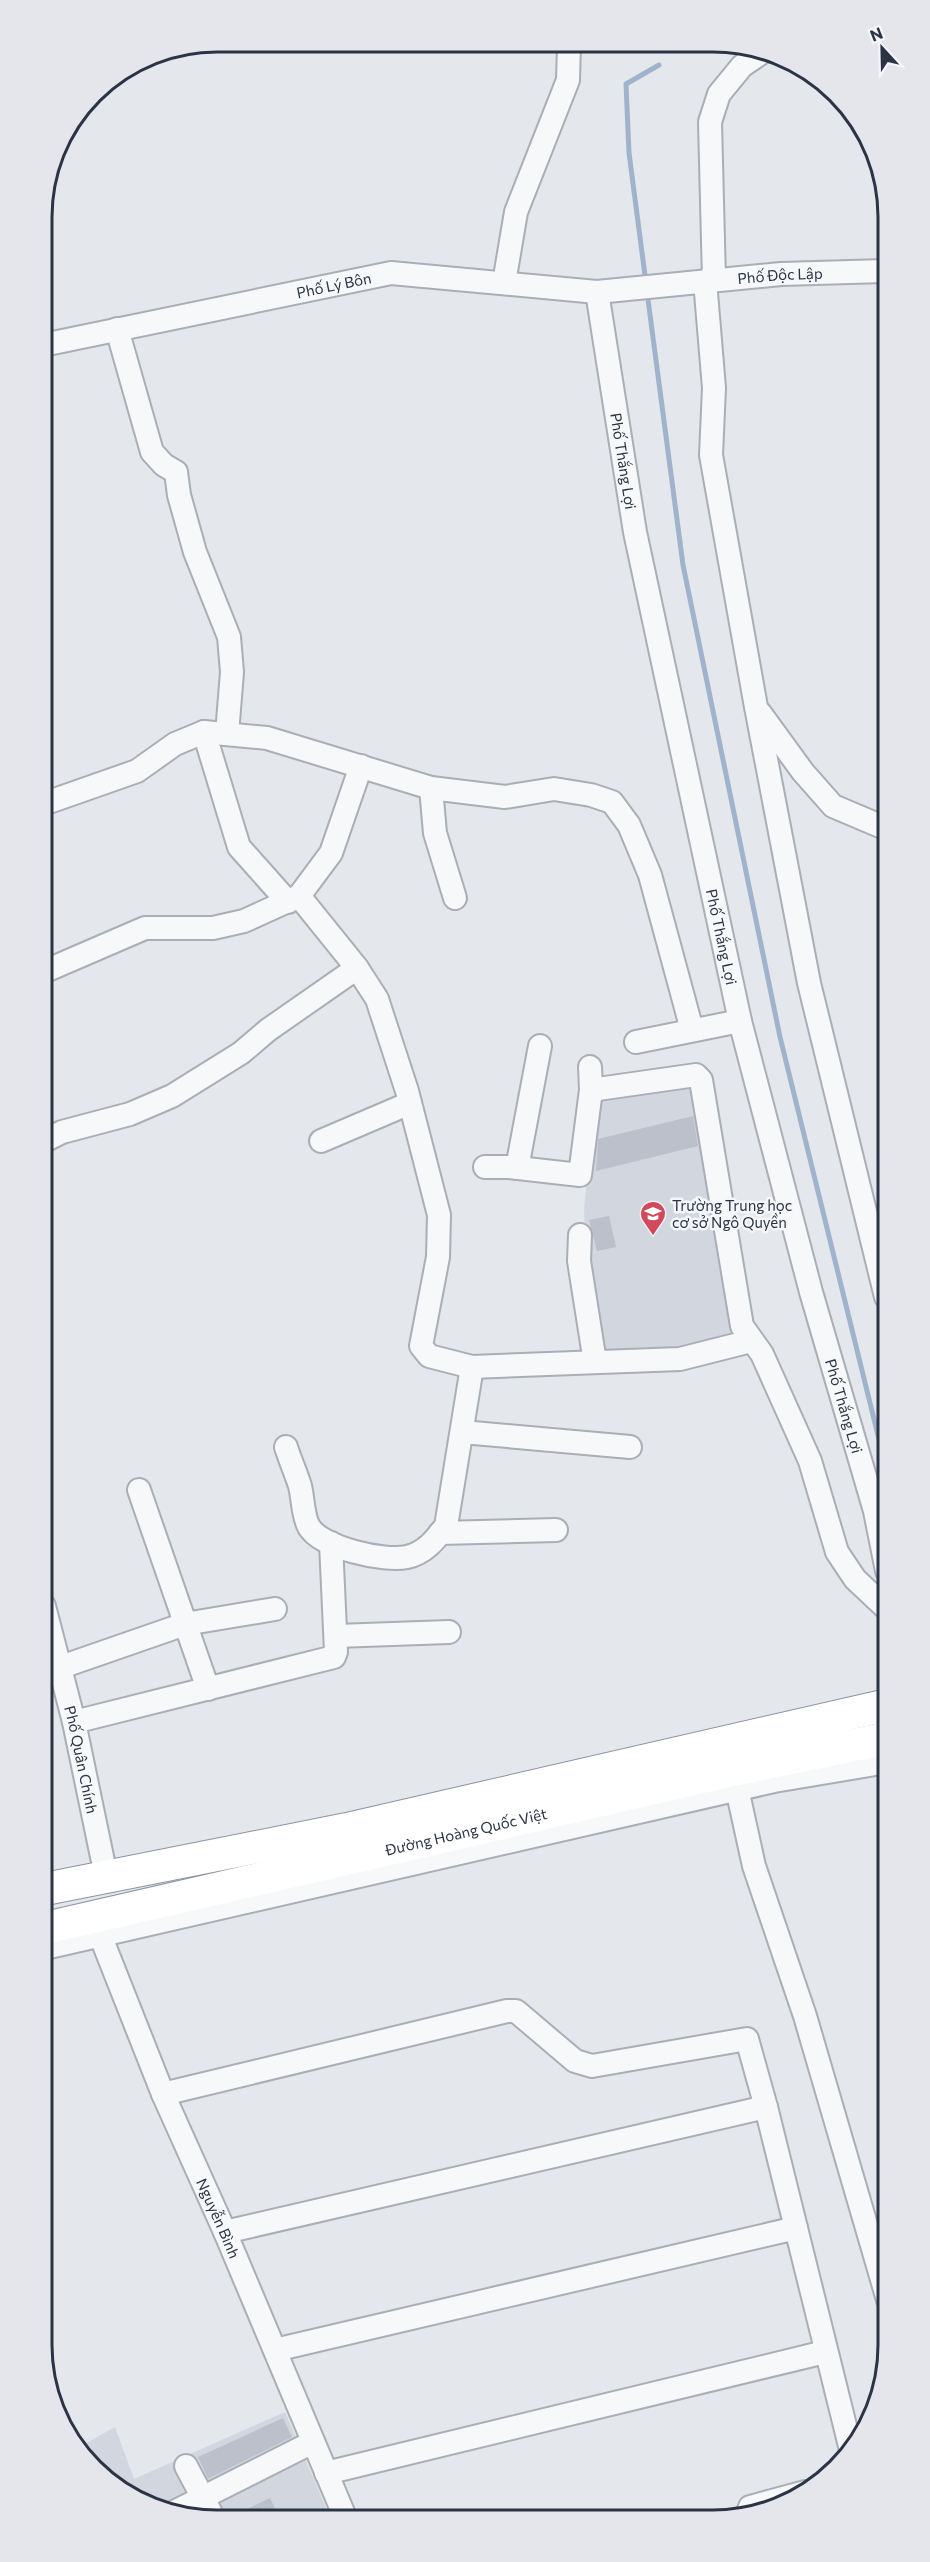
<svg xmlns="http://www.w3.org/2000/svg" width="930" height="2562" viewBox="0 0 930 2562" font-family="Commissioner,sans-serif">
<rect width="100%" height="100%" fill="#e4e7ec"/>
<path fill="#d2d6de" d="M691 1083 739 1336 733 1343 601 1355 587 1262 584 1211 594 1095Z
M285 2412 330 2517H184L94 2469 81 2446 115 2427 134 2479Z"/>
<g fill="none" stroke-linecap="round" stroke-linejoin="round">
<path stroke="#9fb4cc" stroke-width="5" d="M646 283 629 153 626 84 659 65
M647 292 683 565 780 1037 886 1468"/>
</g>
<path fill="#bbc0ca" d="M693 1116 698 1146 596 1171 598 1139Z
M609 1216 616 1247 597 1251 589 1220Z
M283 2418 292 2437 208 2479 198 2457Z
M270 2498 279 2517H231Z"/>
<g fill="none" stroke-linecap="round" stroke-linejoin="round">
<defs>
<g id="minor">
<path d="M714 280 710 122 719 94 742 66 761 53"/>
<path d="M705 281 714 388 711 455 756 707 809 983 886 1297"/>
<path d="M504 283 516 212 568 80 569 44"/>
<path id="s1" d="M597 292 635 532 740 1021 811 1292 875 1511 887 1571"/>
<path d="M117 329 152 452 164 465 176 472 179 495 195 552 229 637 232 672 227 734"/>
<path id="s2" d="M43 345 391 273 597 292 781 274 885 271"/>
<path d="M760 713 803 772 833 806 885 828"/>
<path d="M204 732 239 847 288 902"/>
<path d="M431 788 435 833 455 898"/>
<path d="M43 804 137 771 175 744 204 732 267 738 431 788 505 797 554 789 591 795 612 802 629 825 650 875 692 1030"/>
<path d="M299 896 357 968 377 999 407 1091 439 1215 438 1257 421 1346 429 1356 472 1367 680 1359 751 1341"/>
<path d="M43 972 145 928H213L244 921 299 896 331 853 361 766"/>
<path d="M636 1042 740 1021"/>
<path d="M591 1090 696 1075 701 1080 742 1326 762 1354 810 1461 837 1552 855 1579 887 1609"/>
<path d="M44 1141 62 1132 130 1114 172 1096 241 1053 268 1030 357 968"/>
<path d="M321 1141 410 1103"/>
<path d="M485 1167H509L580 1175 591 1090 590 1067"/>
<path d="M517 1168 540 1046"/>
<path d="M580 1235 579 1261 595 1362"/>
<path d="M462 1432 630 1447"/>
<path d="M286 1447C290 1460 296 1473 300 1486 303 1498 303 1517 309 1527 322 1548 384 1562 407 1557 425 1553 435 1540 446 1526L472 1367"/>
<path d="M139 1490 208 1689"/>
<path d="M440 1533 556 1530"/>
<path id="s3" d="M44 1606 74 1722 106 1876"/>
<path d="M336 1636 449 1632"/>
<path d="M61 1667 185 1624 275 1609"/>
<path d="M74 1722 334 1657 336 1652 331 1543"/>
<path d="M734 1775 754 1866 805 2016 888 2300"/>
<path id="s4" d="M95 1922 163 2094 225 2232 345 2517"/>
<path d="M45 1948 774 1781 887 1762"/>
<path d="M163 2094 507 2011H516L575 2061 592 2066 747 2039 766 2107 851 2450"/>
<path d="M225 2232 766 2107"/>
<path d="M275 2350 796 2228"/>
<path d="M186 2466 213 2517"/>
<path d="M326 2473 825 2352"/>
<path d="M174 2512 313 2442"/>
<path d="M746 2517 750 2507 805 2492"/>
</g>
<g id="highway">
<path d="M45 1889 347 1829 887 1705"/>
<path id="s5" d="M45 1928 733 1770 887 1738"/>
</g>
</defs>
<use href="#minor" stroke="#a9aeb7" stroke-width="26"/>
<use href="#highway" stroke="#8b94a3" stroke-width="34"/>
<use href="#minor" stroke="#f7f8fa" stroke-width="22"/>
<use href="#highway" stroke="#fff" stroke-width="32"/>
</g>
<defs>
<symbol id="school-pin" viewBox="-11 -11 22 30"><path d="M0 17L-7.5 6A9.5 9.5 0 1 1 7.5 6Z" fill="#d1495b" stroke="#f4f6f9"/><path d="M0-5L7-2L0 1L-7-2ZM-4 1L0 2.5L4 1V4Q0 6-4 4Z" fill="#fff"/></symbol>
</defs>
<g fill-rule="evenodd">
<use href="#school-pin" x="638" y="1199" width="30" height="40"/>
</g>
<g text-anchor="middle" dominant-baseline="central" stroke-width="5" stroke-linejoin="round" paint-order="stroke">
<g font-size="15" fill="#2b3445" stroke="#f4f6f9">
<text stroke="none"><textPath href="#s2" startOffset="746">Phố Độc Lập</textPath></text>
<text stroke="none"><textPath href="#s2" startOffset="297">Phố Lý Bôn</textPath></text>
<text stroke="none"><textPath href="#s1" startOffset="171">Phố Thắng Lợi</textPath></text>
<text stroke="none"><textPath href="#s1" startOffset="657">Phố Thắng Lợi</textPath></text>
<text stroke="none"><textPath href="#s1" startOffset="1142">Phố Thắng Lợi</textPath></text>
<text stroke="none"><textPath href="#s3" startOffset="158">Phố Quân Chính</textPath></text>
<text stroke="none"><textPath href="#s5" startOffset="432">Đường Hoàng Quốc Việt</textPath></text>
<text stroke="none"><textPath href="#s4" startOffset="321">Nguyễn Bình</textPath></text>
</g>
<g font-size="15" fill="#2b3445" stroke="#f4f6f9" text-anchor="start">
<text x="672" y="1205">Trường Trung học<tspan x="672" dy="17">cơ sở Ngô Quyền</tspan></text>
</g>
</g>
<path d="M0 0H930V2562H0ZM217 52H713A165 165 0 0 1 878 217V2345A165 165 0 0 1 713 2510H217A165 165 0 0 1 52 2345V217A165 165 0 0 1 217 52Z" fill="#e4e6eb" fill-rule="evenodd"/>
<path fill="none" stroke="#2b3445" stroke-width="3" d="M217 52H713A165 165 0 0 1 878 217V2345A165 165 0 0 1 713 2510H217A165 165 0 0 1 52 2345V217A165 165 0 0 1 217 52Z"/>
<g transform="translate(882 48) rotate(338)" stroke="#f4f6f9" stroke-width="4.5" paint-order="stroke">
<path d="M0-4.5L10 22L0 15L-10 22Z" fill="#2b3445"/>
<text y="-9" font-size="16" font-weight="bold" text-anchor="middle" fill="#2b3445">N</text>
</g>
</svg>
